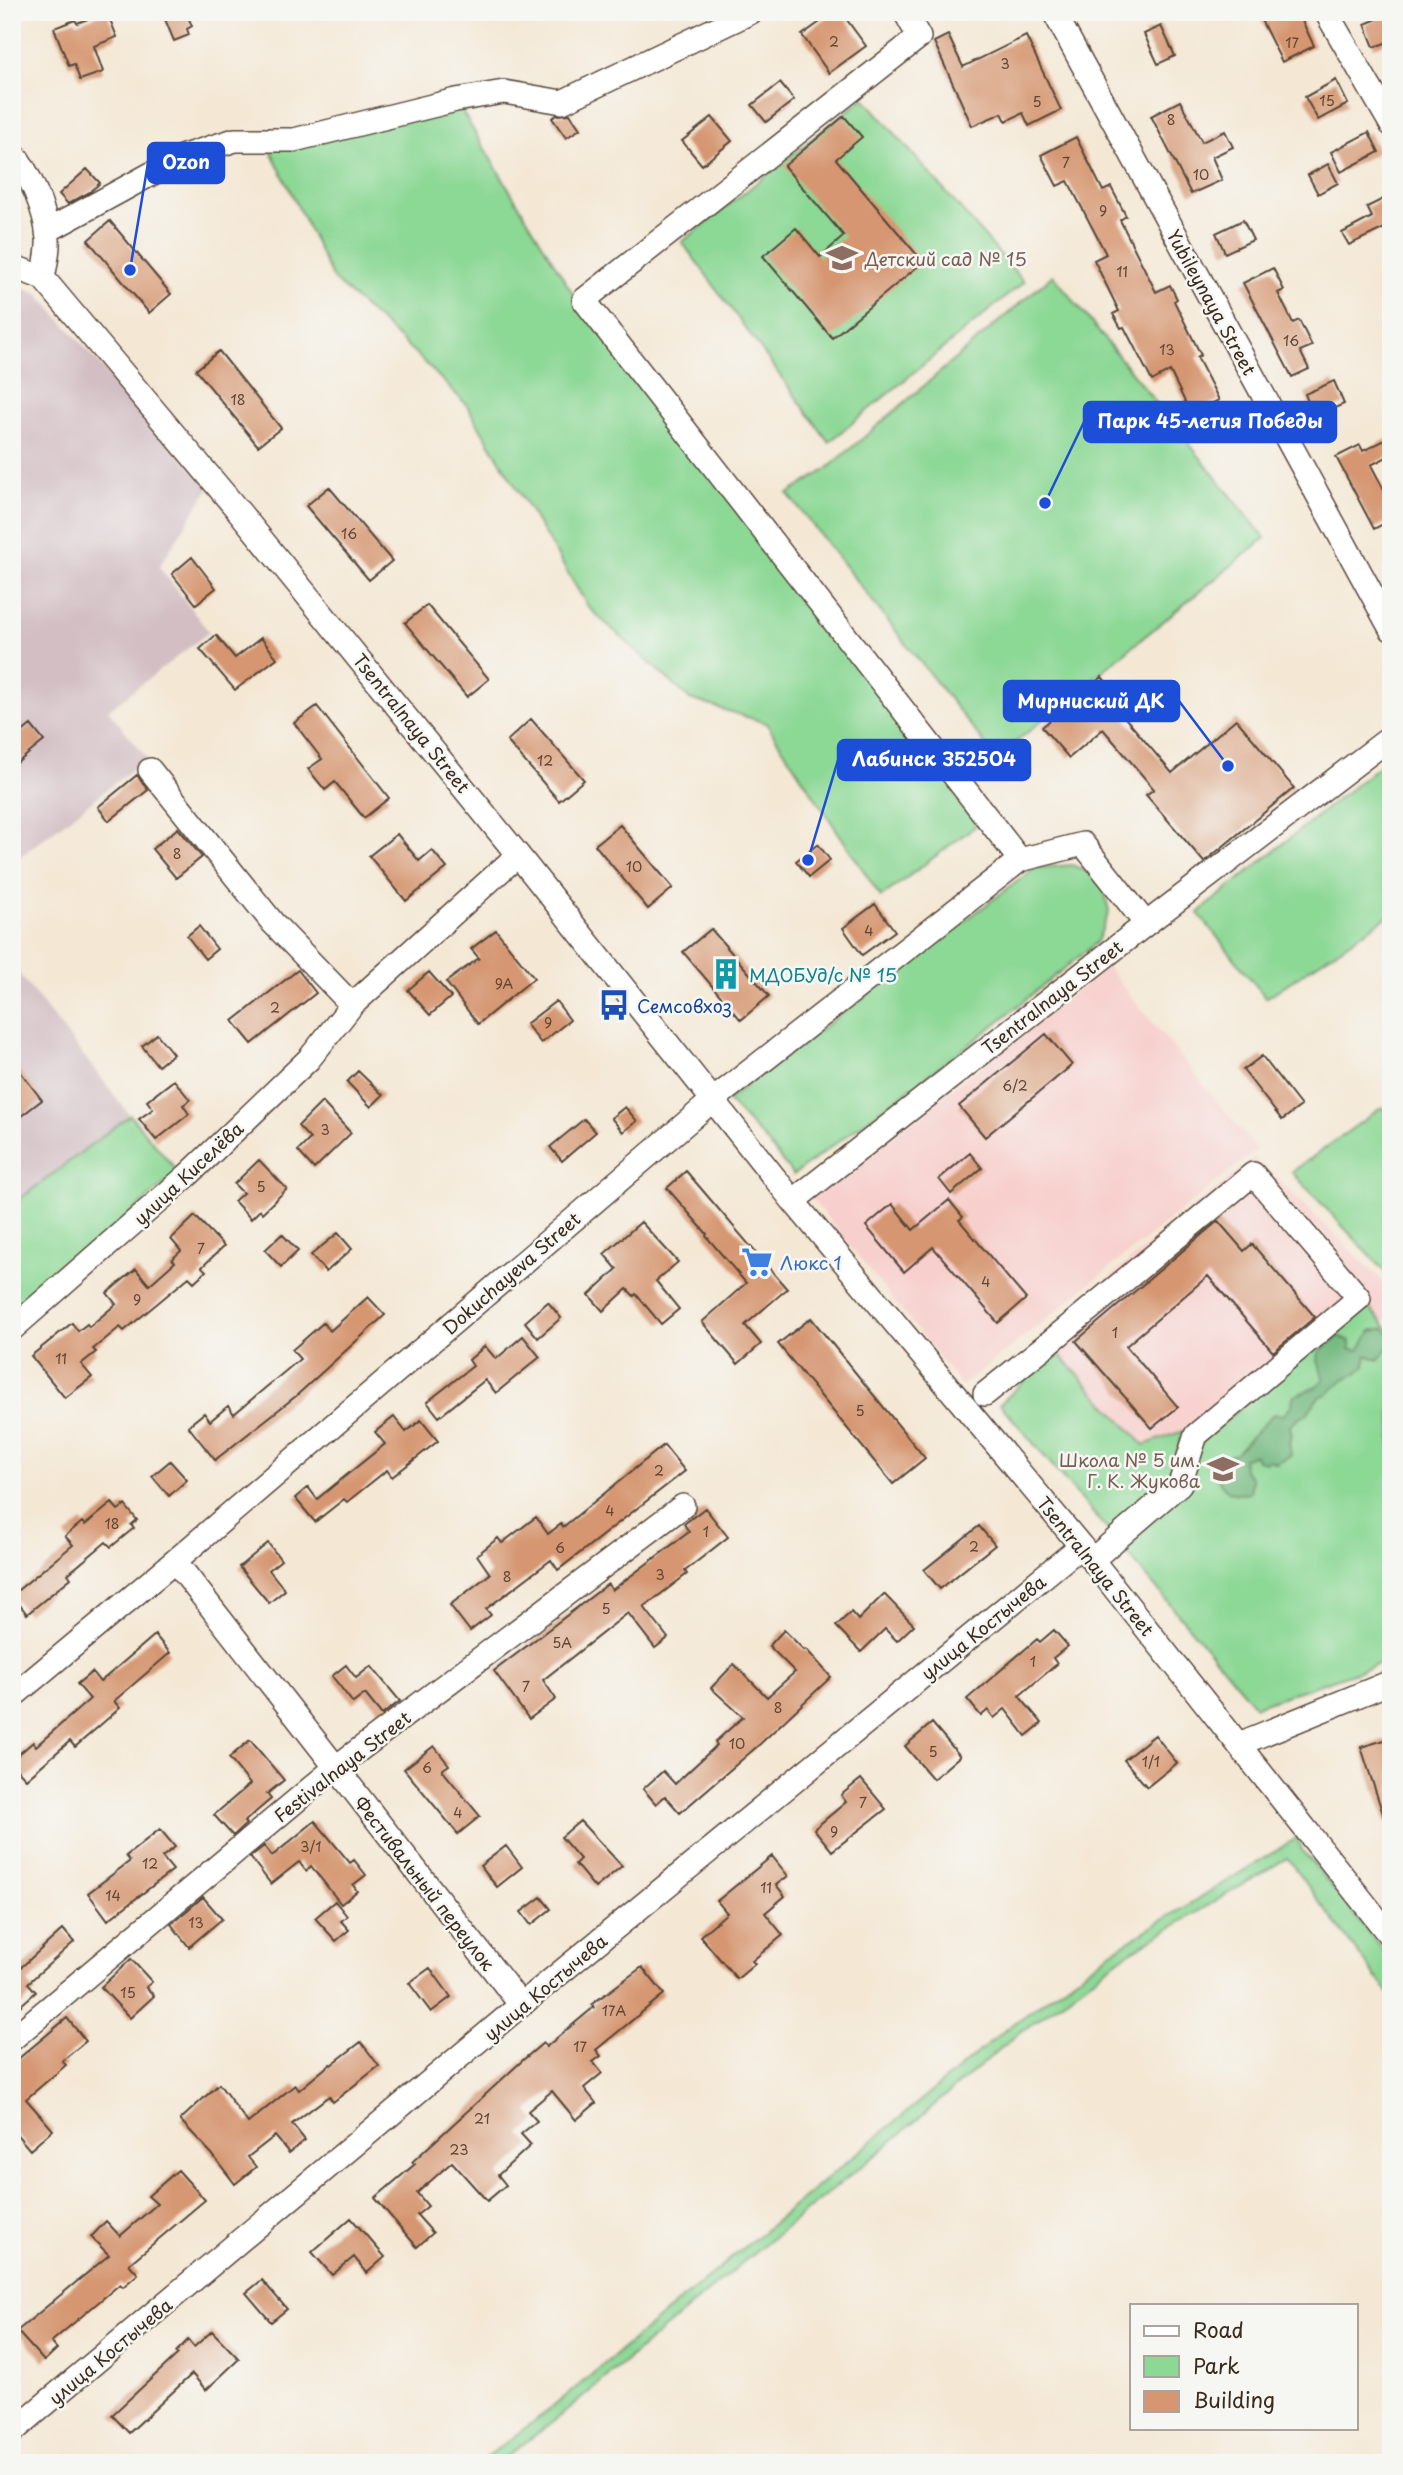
<svg xmlns="http://www.w3.org/2000/svg" width="1403" height="2475" viewBox="0 0 1403 2475" font-family="'Playpen Sans',sans-serif">
<rect width="100%" height="100%" fill="#f6f6f2"/>
<filter id="ink" filterUnits="userSpaceOnUse"><feTurbulence type="fractalNoise" baseFrequency=".0143" numOctaves="2"/><feDisplacementMap in="SourceGraphic" scale="14" xChannelSelector="R" yChannelSelector="G"/><feConvolveMatrix kernelMatrix="1 2 1 2 8 2 1 2 1" color-interpolation-filters="sRGB"/></filter>
<filter id="wash" filterUnits="userSpaceOnUse"><feTurbulence type="fractalNoise" baseFrequency=".00686" numOctaves="4" result="noise"/><feDisplacementMap in="SourceGraphic" scale="28" xChannelSelector="R" yChannelSelector="G"/><feGaussianBlur stdDeviation="1.57" result="paint"/><feColorMatrix in="noise" values="0 0 0 0 0 0 0 0 0 0 0 0 0 0 0 0 0 1.4 0 .05"/><feComposite in="paint" operator="in"/></filter>
<g filter="url(#wash)">
<rect width="100%" height="100%" fill="#f4e8d5"/>
<path fill="#f7d0cd" d="M1107 967 1257 1150 962 1386 812 1199Z
M1254 1157 1391 1289V1316L1383 1323 1391 1331V1660L1255 1706 1000 1404 1057 1350 1043 1333Z"/>
<path fill="#d2bec3" d="M12 284 38 294 209 488 159 567 209 632 108 710 147 758 12 863Z
M12 965 130 1115 12 1205Z"/>
<path fill="#8cd895" stroke="#64815a" stroke-width="2" d="M864 98 1024 282 829 442 682 242Z
M458 105 581 307 982 821 881 897 766 723 690 699 589 608 466 404 415 353 333 279 268 145Z
M1053 275 1265 538 996 758 788 494 827 469Z
M1391 756V914L1266 998 1198 913Z
M1072 865 1088 872 1104 887 1109 912 1097 942 978 1038 793 1175 765 1140 727 1100 1035 868Z
M1382 1107 1391 1118V1278L1292 1172Z
M130 1115 178 1172 12 1318V1205Z
M1363 1302 1391 1331V1660L1255 1706 1121 1546 1203 1440Z
M1056 1351 1144 1445 1183 1431 1169 1479 1110 1533 1000 1404Z
M1297 1838 1302 1850 1391 1960V1997L1287 1858 1116 1961 1014 2037 883 2149 743 2262 563 2414 498 2463H479L554 2406 1004 2031 1109 1953Z"/>
<path fill="#71b87e" stroke="#56714e" stroke-width="2" d="M1384 1328 1391 1335V1345L1378 1360 1367 1355 1365 1365 1356 1374 1344 1379 1329 1393 1319 1397 1306 1415 1299 1417 1290 1426 1292 1437 1289 1442 1291 1455 1276 1463 1270 1460 1266 1462 1257 1460 1255 1455 1243 1458 1244 1470 1252 1478 1250 1493C1232 1496 1226 1492 1216 1477L1222 1459 1236 1453 1273 1414 1284 1415 1292 1404 1293 1397C1306 1389 1314 1391 1324 1379L1318 1361 1319 1352 1339 1336 1350 1341V1349L1359 1350 1371 1331Z"/>
<g id="blocks">
<path fill="#d59671" d="M107 12 117 37 94 46 103 72 80 80 74 64 69 66 54 28 75 20 77 23Z
M162 12H186L192 26 187 29 189 35 174 41Z
M834 12H841L866 46 829 73 802 35Z
M1257 12H1298L1314 46 1282 62Z
M1391 13V41L1374 47 1365 24Z
M1161 26 1175 56 1158 64 1144 34Z
M948 35 963 67 1026 36 1061 110 1029 126 1023 113 1006 121 1002 113 972 126 934 42Z
M1336 80 1348 104 1318 120 1305 97Z
M780 83 794 100 766 122 752 105Z
M1180 101 1202 142 1225 131 1233 147 1212 157 1222 180 1191 194 1151 116Z
M570 114 580 129 566 138 552 118 557 115Z
M844 116 862 137 836 159 923 262 832 338 763 256 796 228 820 257 844 236 784 166Z
M712 117 732 141 702 165 682 141Z
M1369 132 1379 152 1341 172 1331 152Z
M1076 137 1103 191 1111 187 1126 216 1120 220 1156 292 1170 285 1177 299 1174 301 1201 355 1197 357 1219 400 1191 414 1170 371 1152 381 1124 327 1121 328 1113 314 1119 311 1094 260 1106 254 1068 181 1057 186 1041 155Z
M1328 164 1338 183 1318 194 1308 175Z
M87 169 100 183 90 192 68 204 59 194Z
M1391 195V225L1349 245 1342 233 1372 217 1367 207Z
M1243 220 1253 240 1225 253 1216 233Z
M110 221 171 294 149 313 88 240Z
M1273 268 1284 290 1278 293 1293 323 1299 320 1312 346 1300 351 1309 369 1292 377 1243 283Z
M219 351 281 428 258 446 196 370Z
M1334 381 1344 404 1314 417 1305 394Z
M1391 437V455L1371 465 1386 494 1391 491V520L1374 529 1336 457 1360 445 1363 451Z
M329 487 392 561 369 580 306 506Z
M192 557 216 588 196 604 172 574Z
M427 605 489 679 467 697 405 623Z
M216 635 235 658 261 638 277 658 235 690 200 649Z
M1102 677 1127 707 1121 713 1172 773 1236 719 1294 788 1204 862 1146 795 1154 789 1103 729 1069 758 1042 727Z
M317 706 389 798 364 818 335 782 325 790 308 769 322 759 294 723Z
M531 719 584 780 559 801 507 741Z
M31 725 44 741 12 767V740Z
M137 775 148 790 109 821 98 807Z
M620 825 673 888 648 909 595 845Z
M178 828 202 857 176 878 152 849Z
M397 834 419 861 432 850 447 868 406 901 369 856Z
M818 844 830 860 809 877 796 861Z
M875 904 895 931 862 955 843 928Z
M199 926 217 949 205 959 187 936Z
M711 929 769 996 741 1020 683 952Z
M496 930 534 978 478 1024 446 982 479 958 471 949Z
M298 970 316 993 252 1044 233 1021Z
M429 972 451 997 430 1015 408 990Z
M556 1001 570 1020 541 1043 526 1024Z
M157 1034 173 1054 158 1066 142 1046Z
M1046 1034 1072 1065 985 1137 959 1106Z
M1262 1056 1301 1106 1282 1120 1243 1070Z
M12 1061 42 1100 12 1123Z
M358 1071 383 1095 371 1107 347 1082Z
M174 1080 190 1100 183 1105 189 1114 156 1140 139 1119 153 1109 147 1101Z
M322 1102 351 1133 314 1169 298 1151 310 1139 298 1126Z
M625 1107 637 1121 623 1132 611 1118Z
M584 1119 596 1132 562 1161 550 1147Z
M970 1153 982 1168 951 1194 939 1179Z
M259 1160 287 1189 262 1213 260 1210 251 1219 234 1201 243 1193 234 1184Z
M686 1171 787 1289 745 1325 761 1344 738 1364 702 1322 746 1283 706 1236 707 1234 667 1188Z
M949 1200 963 1217 959 1220 1026 1299 998 1323 933 1247 904 1272 866 1226 892 1204 913 1230Z
M195 1216 224 1246 202 1267 206 1271 194 1282 189 1277 124 1331 120 1327 93 1349 96 1352 81 1364 92 1377 65 1398 31 1356 72 1323 78 1331 87 1324 89 1327 116 1304 107 1293 136 1269 149 1285 175 1262 172 1259 181 1251 171 1239Z
M1218 1221 1244 1251 1252 1244 1315 1317 1273 1352 1208 1276 1126 1346 1178 1407 1152 1428 1076 1341Z
M641 1222 678 1262 656 1281 679 1309 661 1324 636 1294 634 1296 627 1289 603 1311 589 1295 617 1269 604 1254Z
M338 1233 352 1249 326 1272 311 1255Z
M282 1234 298 1251 281 1267 265 1250Z
M368 1297 385 1315 296 1396 215 1460 188 1426 204 1413 210 1421 228 1406 234 1414 300 1359 292 1350 323 1323 330 1331Z
M548 1302 561 1318 538 1338 525 1322Z
M811 1318 925 1458 893 1484 778 1344Z
M523 1336 540 1357 496 1393 485 1380 439 1417 427 1402 473 1366 469 1360 485 1346 496 1359Z
M394 1417 406 1432 421 1420 438 1441 392 1477 387 1470 347 1502 344 1499 315 1522 295 1498 308 1487 317 1499 385 1444 375 1432Z
M664 1445 685 1471 558 1570 551 1560 486 1609 491 1615 470 1631 450 1605 490 1574 477 1555 498 1538 502 1543 536 1517 548 1534 561 1524 563 1527Z
M170 1461 187 1480 169 1496 152 1476Z
M112 1503 118 1510 125 1505 137 1520 131 1525 134 1528 111 1547 106 1542 68 1574 71 1578 27 1614 12 1595 73 1545 65 1536 82 1522 85 1525Z
M705 1508 728 1537 685 1571 687 1574 644 1607 668 1638 655 1648 628 1613 543 1680 556 1699 529 1719 494 1671 608 1584 612 1590 689 1532 684 1524Z
M979 1526 995 1545 940 1589 924 1570Z
M268 1543 281 1560 269 1570 285 1590 269 1603 239 1567Z
M884 1594 914 1625 897 1641 885 1629 861 1652 836 1626 851 1612 858 1620Z
M784 1630 804 1650 806 1649 831 1677 760 1744 680 1813 665 1796 656 1804 643 1789 663 1771 675 1784 717 1745 715 1742 743 1717 711 1688 734 1664 767 1697 795 1672 769 1646Z
M1054 1630 1068 1646 1053 1658 1057 1664 1019 1696 1042 1723 1026 1736 1005 1709 994 1718 988 1710 981 1716 967 1699 1037 1639 1040 1642Z
M155 1635 170 1653 114 1701 120 1708 75 1747 70 1741 26 1779 12 1764V1760L33 1742 36 1746 90 1699 77 1684 92 1672 100 1682Z
M346 1665 356 1678 371 1666 400 1701 382 1715 365 1694 353 1703 332 1676Z
M932 1723 960 1756 933 1779 905 1746Z
M1155 1735 1177 1763 1147 1787 1124 1760Z
M1388 1739 1391 1749V1823H1386L1361 1747Z
M250 1740 284 1780 267 1794 271 1799 244 1822 246 1824 233 1836 214 1815 250 1784 229 1758Z
M434 1746 449 1765 442 1770 480 1816 458 1834 404 1769Z
M861 1779 886 1809 832 1851 814 1829 846 1802 841 1795Z
M315 1821 350 1863 354 1860 366 1875 353 1885 357 1891 341 1904 311 1866 306 1871 299 1862 271 1884 250 1857 264 1846 272 1856Z
M580 1821 622 1866 595 1888 575 1864 580 1859 561 1837Z
M160 1829 175 1847 162 1857 173 1870 108 1920 88 1893 130 1861 126 1856Z
M506 1846 522 1867 497 1887 480 1866Z
M772 1856 788 1876 776 1885 785 1896 765 1913 783 1935 752 1961 755 1964 737 1979 700 1936 727 1913 717 1901Z
M203 1897 222 1919 189 1947 171 1924Z
M541 1897 551 1909 531 1925 521 1912Z
M335 1901 347 1916 341 1921 349 1930 336 1941 315 1918Z
M63 1929 74 1942 28 1983 36 1992 12 2013V1965L17 1971Z
M131 1959 152 1982 146 1987 154 1996 130 2018 101 1987Z
M642 1967 664 1994 596 2050 601 2056 593 2062 602 2073 584 2088 596 2103 576 2120 552 2091 528 2111 537 2121 521 2134 531 2145 498 2175 506 2185 487 2201 452 2162 417 2193 428 2206 417 2215 433 2233 417 2247 375 2198 415 2164 412 2162 523 2060 543 2043 546 2047 594 2007 592 2004Z
M430 1968 451 1997 431 2012 409 1983Z
M67 2018 86 2041 62 2061 66 2065 26 2099 53 2130 30 2150 12 2129V2064Z
M361 2042 379 2066 333 2102 329 2096 292 2124 305 2140 289 2153 275 2136 248 2157 256 2167 235 2184 212 2154 180 2120 219 2084 248 2123 295 2085 299 2090 330 2064 331 2065Z
M178 2170 205 2200 129 2264 138 2274 123 2287 120 2284 51 2342 57 2349 44 2361 17 2331 109 2255 91 2237 106 2221 120 2236 157 2204 148 2196Z
M351 2218 385 2257 367 2273 354 2257 332 2275 312 2252Z
M262 2280 287 2309 271 2322 246 2293Z
M212 2331 239 2359 206 2390 192 2374 129 2433 112 2415 178 2354 176 2352 188 2340 194 2347Z"/>
</g>
</g>
<g filter="url(#ink)">
<use href="#blocks" fill-opacity="0" stroke="#574639" stroke-width="2"/>
<g fill="none" stroke-linecap="round" stroke-linejoin="round">
<defs>
<path id="minor" d="M905 12 919 37 584 300 1020 860 1083 844 1146 924
M1054 12 1391 629
M1326 12 1391 124
M12 151C30 174 46 210 48 239 49 252 45 266 43 278
M47 231 184 156 235 140H294L456 100 504 92 562 102 751 12
M12 266 43 278 241 514 518 855 793 1201 1081 1546 1391 1937
M150 770 273 923 352 1005
M793 1201 1146 924 1391 737
M12 1329 188 1175 309 1059 352 1005 518 855
M1050 1342 1253 1174 1359 1298 1196 1435 1180 1484 1092 1560
M985 1394 1050 1342
M175 1561 521 2005
M12 1697 175 1561 713 1100 1020 860
M1239 1744 1391 1682
M12 2039 335 1768 683 1506
M12 2432 521 2005 1081 1546"/>
</defs>
<use href="#minor" stroke="#574639" stroke-width="26"/>
<use href="#minor" stroke="#fff" stroke-width="23"/>
</g>
</g>
<defs>
<symbol id="school-bare" viewBox="-9 -9 18 18"><path d="M0-5L7-2L0 1L-7-2ZM-4 1L0 2.5L4 1V4Q0 6-4 4Z" fill="#8d6e63" stroke="#f6f6f2" stroke-width="2.5" paint-order="stroke"/></symbol>
<symbol id="building-bare" viewBox="-9 -9 18 18"><path d="M-4-6H4V6H1V3H-1V6H-4ZM-2.5-4.3h1.7v1.8h-1.7ZM.8-4.3h1.7v1.8H.8ZM-2.5-1h1.7V.8h-1.7ZM.8-1h1.7V.8H.8Z" fill="#0f9aa8" stroke="#f6f6f2" stroke-width="2.5" paint-order="stroke"/></symbol>
<symbol id="bus-bare" viewBox="-9 -9 18 18"><path d="M-5-6H5V4H4V6H2V4H-2V6H-4V4H-5ZM-3.5-4V0h7V-4ZM-3.5 1.2v1.5H-2V1.2ZM2 1.2v1.5H3.5V1.2Z" fill="#1a4fb4" stroke="#f6f6f2" stroke-width="2.5" paint-order="stroke"/></symbol>
<symbol id="supermarket-bare" viewBox="-9 -9 18 18"><path d="M-6-5.5h2.5l.6 2H6L4.5 2H-2.5L-4.4-4H-6ZM-1.5 3.2a1.3 1.3 0 1 0 .1 0ZM3 3.2a1.3 1.3 0 1 0 .1 0Z" fill="#3f7fe0" stroke="#f6f6f2" stroke-width="2.5" paint-order="stroke"/></symbol>
</defs>
<g fill-rule="evenodd">
<use href="#school-bare" x="820" y="236" width="44" height="44"/>
<use href="#building-bare" x="704" y="952" width="44" height="44"/>
<use href="#bus-bare" x="592" y="983" width="44" height="44"/>
<use href="#supermarket-bare" x="735" y="1240" width="44" height="44"/>
<use href="#school-bare" x="1201" y="1447" width="44" height="44"/>
</g>
<g text-anchor="middle" dominant-baseline="central" stroke-width="5" stroke-linejoin="round" paint-order="stroke">
<g font-size="14" fill="#624533">
<text x="834" y="41">2</text>
<text x="1292" y="42">17</text>
<text x="1005" y="63">3</text>
<text x="1327" y="100">15</text>
<text x="1037" y="101">5</text>
<text x="1171" y="119">8</text>
<text x="1066" y="162">7</text>
<text x="1201" y="174">10</text>
<text x="1103" y="210">9</text>
<text x="1122" y="271">11</text>
<text x="1291" y="340">16</text>
<text x="1167" y="349">13</text>
<text x="238" y="399">18</text>
<text x="349" y="533">16</text>
<text x="545" y="760">12</text>
<text x="177" y="853">8</text>
<text x="634" y="866">10</text>
<text x="869" y="930">4</text>
<text x="504" y="983">9А</text>
<text x="275" y="1007">2</text>
<text x="548" y="1022">9</text>
<text x="1015" y="1085">6/2</text>
<text x="325" y="1129">3</text>
<text x="261" y="1186">5</text>
<text x="201" y="1248">7</text>
<text x="986" y="1281">4</text>
<text x="137" y="1299">9</text>
<text x="1115" y="1332">1</text>
<text x="61" y="1358">11</text>
<text x="860" y="1410">5</text>
<text x="659" y="1470">2</text>
<text x="610" y="1510">4</text>
<text x="112" y="1523">18</text>
<text x="706" y="1531">1</text>
<text x="974" y="1546">2</text>
<text x="560" y="1547">6</text>
<text x="660" y="1574">3</text>
<text x="507" y="1576">8</text>
<text x="606" y="1608">5</text>
<text x="562" y="1642">5А</text>
<text x="1033" y="1661">1</text>
<text x="526" y="1686">7</text>
<text x="778" y="1707">8</text>
<text x="737" y="1743">10</text>
<text x="933" y="1751">5</text>
<text x="1151" y="1761">1/1</text>
<text x="427" y="1767">6</text>
<text x="863" y="1802">7</text>
<text x="458" y="1812">4</text>
<text x="834" y="1831">9</text>
<text x="311" y="1846">3/1</text>
<text x="150" y="1863">12</text>
<text x="766" y="1887">11</text>
<text x="113" y="1895">14</text>
<text x="196" y="1922">13</text>
<text x="128" y="1992">15</text>
<text x="614" y="2010">17А</text>
<text x="580" y="2046">17</text>
<text x="482" y="2118">21</text>
<text x="459" y="2149">23</text>
</g>
<g font-size="18" fill="#785e54" stroke="#f6f6f2" text-anchor="start">
<text x="865" y="258">Детский сад № 15</text>
<text x="1200" y="1459" text-anchor="end">Школа № 5 им.<tspan x="1200" dy="21">Г. К. Жукова</tspan></text>
</g>
<g font-size="18" fill="#3b2a1e" stroke="#f6f6f2">
<text transform="translate(1212 302) rotate(61)">Yubileynaya Street</text>
<text transform="translate(412 723) rotate(51)">Tsentralnaya Street</text>
<text transform="translate(1052 997) rotate(-38)">Tsentralnaya Street</text>
<text transform="translate(188 1173) rotate(-43)">улица Киселёва</text>
<text transform="translate(511 1273) rotate(-41)">Dokuchayeva Street</text>
<text transform="translate(1096 1566) rotate(51)">Tsentralnaya Street</text>
<text transform="translate(983 1627) rotate(-39)">улица Костычева</text>
<text transform="translate(342 1766) rotate(-38)">Festivalnaya Street</text>
<text transform="translate(425 1883) rotate(52)">Фестивальный переулок</text>
<text transform="translate(545 1987) rotate(-40)">улица Костычева</text>
<text transform="translate(110 2351) rotate(-40)">улица Костычева</text>
</g>
<g font-size="18" fill="#0d838f" stroke="#f6f6f2" text-anchor="start">
<text x="749" y="974">МДОБУд/с № 15</text>
</g>
<g font-size="18" fill="#164399" stroke="#f6f6f2" text-anchor="start">
<text x="637" y="1005">Семсовхоз</text>
</g>
<g font-size="18" fill="#366cbe" stroke="#f6f6f2" text-anchor="start">
<text x="780" y="1262">Люкс 1</text>
</g>
</g>
<path fill="none" stroke="#1d4ed8" stroke-width="2.5" d="M130 270L148 163M1045 503L1084 422M1228 766L1179 701M808 860L838 760"/>
<g fill="#1d4ed8" stroke="#f6f6f2" stroke-width="2.5">
<circle cx="130" cy="270" r="7"/>
<circle cx="1045" cy="503" r="7"/>
<circle cx="1228" cy="766" r="7"/>
<circle cx="808" cy="860" r="7"/>
</g>
<g fill="#1d4ed8" stroke="#1d4ed8" stroke-width="2.5">
<rect x="148" y="143" width="76" height="40" rx="7"/>
<rect x="1084" y="402" width="252" height="40" rx="7"/>
<rect x="1004" y="681" width="175" height="40" rx="7"/>
<rect x="838" y="740" width="192" height="40" rx="7"/>
</g>
<g font-size="19" text-anchor="middle" font-weight="bold" fill="#fff">
<text x="186" y="169">Ozon</text>
<text x="1210" y="428">Парк 45-летия Победы</text>
<text x="1091" y="708">Мирниский ДК</text>
<text x="934" y="766">Лабинск 352504</text>
</g>
<rect width="1403" height="2475" fill="none" stroke="#f6f6f2" stroke-width="42"/>
<rect x="1130" y="2304" width="228" height="126" fill="#f6f6f2" stroke="#aba49d" stroke-width="2"/>
<rect x="1144" y="2326" width="35" height="10" fill="#ffffff" stroke="#aba49d" stroke-width="2"/>
<text x="1193" y="2338" font-size="21" fill="#3b2a1e">Road</text>
<rect x="1144" y="2356" width="35" height="21" fill="#8cd895" stroke="#aba49d" stroke-width="2"/>
<text x="1193" y="2374" font-size="21" fill="#3b2a1e">Park</text>
<rect x="1144" y="2391" width="35" height="21" fill="#d59671" stroke="#aba49d" stroke-width="2"/>
<text x="1193" y="2408" font-size="21" fill="#3b2a1e">Building</text>
</svg>
